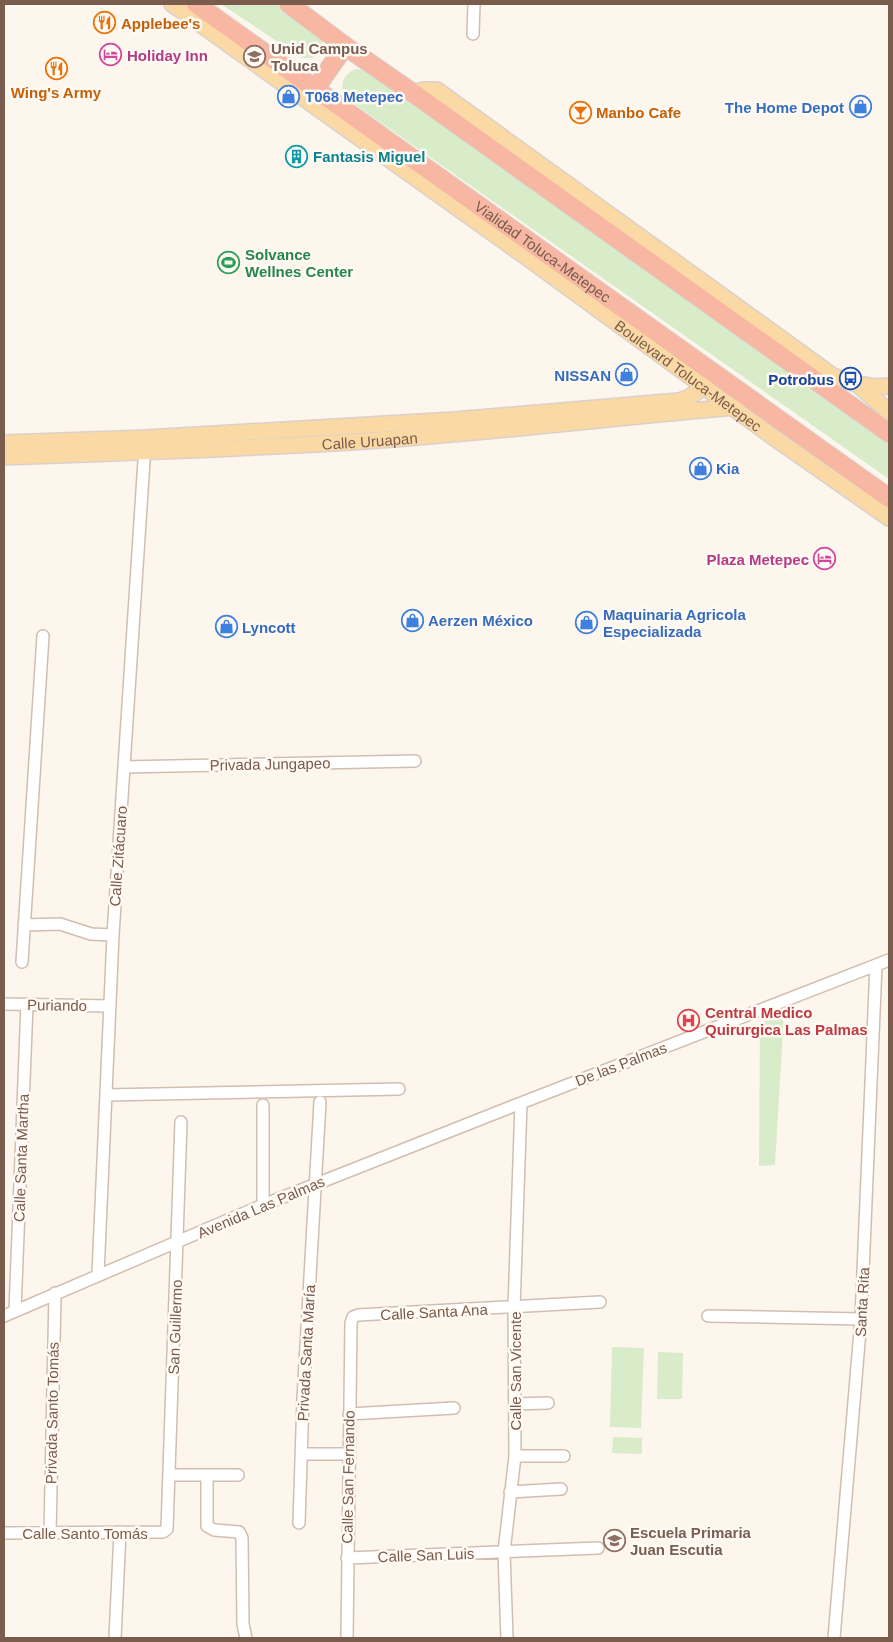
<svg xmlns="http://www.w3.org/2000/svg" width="893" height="1642" viewBox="0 0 893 1642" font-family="Arial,sans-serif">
<rect width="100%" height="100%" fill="#fdf6ec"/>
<path fill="#d8ecc9" d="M221 4H276L318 31 322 41 320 53 312 58H302Z
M356 69 363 70 889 440V479L350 101C338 90 340 75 356 69Z
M784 1013 775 1165 759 1166 760 1023Z
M612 1347 644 1348 641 1428 610 1427Z
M658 1352 683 1353 682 1399H657Z
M613 1437 642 1438V1454L612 1453Z"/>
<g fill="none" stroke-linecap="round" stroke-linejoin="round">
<defs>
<path id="minor" d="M473 34 474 4
M124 767 415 761
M24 925 60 924 91 934 113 935
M22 962 43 636
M4 1004 109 1006
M106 1095 399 1089
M263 1205V1105
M98 1274 113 935 145 445
M15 1311 27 1004
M4 1316 263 1205 521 1103 889 960
M708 1316 861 1319
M515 1404 548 1403
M349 1414 454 1408
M302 1454H349
M515 1456H564
M169 1475H238
M207 1475V1526L214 1530 239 1532 242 1538 243 1624 246 1638
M510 1492 561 1489
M299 1523 303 1399 320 1102
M4 1533 163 1532 167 1529 181 1122
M50 1533 55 1293
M347 1558 598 1548
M115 1638 120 1532
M347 1638 351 1323 353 1317 358 1315 600 1302
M507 1638 504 1552 515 1456 514 1308 521 1103
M834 1638 861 1319 876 965"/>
<g id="major">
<path id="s1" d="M172 4 522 254 773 437 889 518"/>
<path d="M413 93 424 90H437L833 376 857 384 889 412"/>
<path d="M857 384 875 387 889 386"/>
<path d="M4 443 146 438 454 420 679 401 688 398 705 386"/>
<path id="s2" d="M4 457C119 453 235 449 351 442 479 434 606 418 734 407"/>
</g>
<g id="highway">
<path id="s3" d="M196 4 889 498"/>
<path d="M289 4 345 46 413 93 889 433"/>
<path d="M315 89 345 46"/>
</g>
</defs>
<use href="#minor" stroke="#d1beb0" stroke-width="14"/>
<use href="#major" stroke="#dad1cd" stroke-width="18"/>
<use href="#highway" stroke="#dad1cd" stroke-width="20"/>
<use href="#minor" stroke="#fff" stroke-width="11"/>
<use href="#major" stroke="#fbd9a5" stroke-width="15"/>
<use href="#highway" stroke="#f7b7a3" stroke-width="18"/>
</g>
<defs>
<symbol id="restaurant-ring" viewBox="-11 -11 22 22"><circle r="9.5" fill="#fffaf3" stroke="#e8710a" stroke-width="1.5"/><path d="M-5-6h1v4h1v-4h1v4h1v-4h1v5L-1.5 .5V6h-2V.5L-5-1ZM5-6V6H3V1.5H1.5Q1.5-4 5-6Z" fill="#e8710a"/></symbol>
<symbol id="hotel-ring" viewBox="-11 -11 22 22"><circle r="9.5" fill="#fffaf3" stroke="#d1479c" stroke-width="1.5"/><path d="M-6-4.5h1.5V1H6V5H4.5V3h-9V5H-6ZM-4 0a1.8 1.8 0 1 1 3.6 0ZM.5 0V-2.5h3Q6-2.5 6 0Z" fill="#d1479c"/></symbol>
<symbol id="university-ring" viewBox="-11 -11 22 22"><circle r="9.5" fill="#fffaf3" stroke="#8d6e63" stroke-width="1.5"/><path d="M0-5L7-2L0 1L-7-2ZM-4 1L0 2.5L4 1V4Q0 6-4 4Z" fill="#8d6e63"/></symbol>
<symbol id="shop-ring" viewBox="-11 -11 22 22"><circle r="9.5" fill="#fffaf3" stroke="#3f7fe0" stroke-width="1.5"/><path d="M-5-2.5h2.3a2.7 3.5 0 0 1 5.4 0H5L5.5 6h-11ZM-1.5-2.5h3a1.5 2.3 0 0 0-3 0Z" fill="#3f7fe0"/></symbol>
<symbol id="bar-ring" viewBox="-11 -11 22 22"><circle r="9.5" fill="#fffaf3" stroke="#e8710a" stroke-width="1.5"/><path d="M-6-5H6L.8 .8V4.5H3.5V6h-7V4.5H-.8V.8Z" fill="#e8710a"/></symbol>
<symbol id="building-ring" viewBox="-11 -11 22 22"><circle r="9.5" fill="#fffaf3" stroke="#0f9aa8" stroke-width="1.5"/><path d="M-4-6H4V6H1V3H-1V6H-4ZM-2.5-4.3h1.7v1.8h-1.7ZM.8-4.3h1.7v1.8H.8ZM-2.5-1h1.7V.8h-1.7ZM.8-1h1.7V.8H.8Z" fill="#0f9aa8"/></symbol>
<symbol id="stadium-ring" viewBox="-11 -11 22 22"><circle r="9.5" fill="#fffaf3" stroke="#2e9e5b" stroke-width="1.5"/><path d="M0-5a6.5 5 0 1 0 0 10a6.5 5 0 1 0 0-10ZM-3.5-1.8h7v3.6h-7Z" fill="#2e9e5b"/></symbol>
<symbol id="bus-ring" viewBox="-11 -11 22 22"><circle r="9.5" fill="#fffaf3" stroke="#1a4fb4" stroke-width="1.5"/><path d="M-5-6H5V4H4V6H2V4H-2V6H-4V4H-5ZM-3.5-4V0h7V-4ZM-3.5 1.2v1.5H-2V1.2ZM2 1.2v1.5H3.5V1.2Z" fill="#1a4fb4"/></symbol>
<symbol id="hospital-ring" viewBox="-11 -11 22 22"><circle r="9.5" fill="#fffaf3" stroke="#e0444e" stroke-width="1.5"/><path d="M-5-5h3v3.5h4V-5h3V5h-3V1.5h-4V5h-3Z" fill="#e0444e"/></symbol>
<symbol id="school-ring" viewBox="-11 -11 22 22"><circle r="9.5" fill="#fffaf3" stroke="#8d6e63" stroke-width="1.5"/><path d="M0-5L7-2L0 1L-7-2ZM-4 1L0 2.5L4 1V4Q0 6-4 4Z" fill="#8d6e63"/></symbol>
</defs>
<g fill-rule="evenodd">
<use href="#restaurant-ring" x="92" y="10" width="25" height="25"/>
<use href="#hotel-ring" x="98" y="42" width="25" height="25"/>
<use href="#university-ring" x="242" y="44" width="25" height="25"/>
<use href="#restaurant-ring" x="44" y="56" width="25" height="25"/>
<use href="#shop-ring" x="276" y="84" width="25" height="25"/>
<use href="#shop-ring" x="848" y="94" width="25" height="25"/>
<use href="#bar-ring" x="568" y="100" width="25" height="25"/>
<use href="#building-ring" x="284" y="144" width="25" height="25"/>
<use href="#stadium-ring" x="216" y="250" width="25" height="25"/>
<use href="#shop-ring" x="614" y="362" width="25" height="25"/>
<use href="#bus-ring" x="838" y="366" width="25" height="25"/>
<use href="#shop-ring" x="688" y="456" width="25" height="25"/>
<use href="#hotel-ring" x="812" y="546" width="25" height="25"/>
<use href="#shop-ring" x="400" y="608" width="25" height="25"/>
<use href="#shop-ring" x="574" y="610" width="25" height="25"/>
<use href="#shop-ring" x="214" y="614" width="25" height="25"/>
<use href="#hospital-ring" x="676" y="1008" width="25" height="25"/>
<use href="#school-ring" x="602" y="1528" width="25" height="25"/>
</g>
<g text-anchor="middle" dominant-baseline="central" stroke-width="5" stroke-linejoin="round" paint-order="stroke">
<g font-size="15" font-weight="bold" fill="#c56008" stroke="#fffaf3" text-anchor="start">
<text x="121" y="23">Applebee's</text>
<text x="56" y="92" text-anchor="middle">Wing's Army</text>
<text x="596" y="112">Manbo Cafe</text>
</g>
<g font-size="15" font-weight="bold" fill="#785e54" stroke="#fffaf3" text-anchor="start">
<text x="271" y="48">Unid Campus<tspan x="271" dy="17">Toluca</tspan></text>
<text x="630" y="1532">Escuela Primaria<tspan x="630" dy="17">Juan Escutia</tspan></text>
</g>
<g font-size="15" font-weight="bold" fill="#b23c85" stroke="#fffaf3" text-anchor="start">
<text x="127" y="55">Holiday Inn</text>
<text x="809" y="559" text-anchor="end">Plaza Metepec</text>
</g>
<g font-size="15" font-weight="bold" fill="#366cbe" stroke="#fffaf3" text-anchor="start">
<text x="305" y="96">T068 Metepec</text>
<text x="844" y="107" text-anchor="end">The Home Depot</text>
<text x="611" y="375" text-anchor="end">NISSAN</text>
<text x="716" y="468">Kia</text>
<text x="603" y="614">Maquinaria Agricola<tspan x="603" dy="17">Especializada</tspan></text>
<text x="428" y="620">Aerzen México</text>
<text x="242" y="627">Lyncott</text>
</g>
<g font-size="15" font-weight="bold" fill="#0d838f" stroke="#fffaf3" text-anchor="start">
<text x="313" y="156">Fantasis Miguel</text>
</g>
<g font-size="15" fill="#7a5c4d" stroke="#fffaf3">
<text stroke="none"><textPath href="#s3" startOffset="426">Vialidad Toluca-Metepec</textPath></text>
<text stroke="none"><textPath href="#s1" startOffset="636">Boulevard Toluca-Metepec</textPath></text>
<text stroke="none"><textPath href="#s2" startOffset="366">Calle Uruapan</textPath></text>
<text transform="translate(270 764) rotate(-1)">Privada Jungapeo</text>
<text transform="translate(118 856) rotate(-86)">Calle Zitácuaro</text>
<text transform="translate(57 1005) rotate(1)">Puriando</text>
<text transform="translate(621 1064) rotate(-21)">De las Palmas</text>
<text transform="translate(21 1158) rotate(-88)">Calle Santa Martha</text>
<text transform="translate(261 1207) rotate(-23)">Avenida Las Palmas</text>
<text transform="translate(862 1302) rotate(-87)">Santa Rita</text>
<text transform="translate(434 1312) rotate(-3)">Calle Santa Ana</text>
<text transform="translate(175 1327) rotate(-88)">San Guillermo</text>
<text transform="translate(306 1353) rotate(-87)">Privada Santa María</text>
<text transform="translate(515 1371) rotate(-90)">Calle San Vicente</text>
<text transform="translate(52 1413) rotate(-89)">Privada Santo Tomás</text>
<text transform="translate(348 1477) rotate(-89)">Calle San Fernando</text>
<text x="85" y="1533">Calle Santo Tomás</text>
<text transform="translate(426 1555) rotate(-2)">Calle San Luis</text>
</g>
<g font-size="15" font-weight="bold" fill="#27864d" stroke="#fffaf3" text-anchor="start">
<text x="245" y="254">Solvance<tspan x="245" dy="17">Wellnes Center</tspan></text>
</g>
<g font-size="15" font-weight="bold" fill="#164399" stroke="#fffaf3" text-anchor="end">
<text x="834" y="379">Potrobus</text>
</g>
<g font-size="15" font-weight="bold" fill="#be3a42" stroke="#fffaf3" text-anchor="start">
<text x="705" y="1012">Central Medico<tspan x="705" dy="17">Quirurgica Las Palmas</tspan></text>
</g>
</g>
<rect width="893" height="1642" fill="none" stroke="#7a5c4d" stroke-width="10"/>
</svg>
